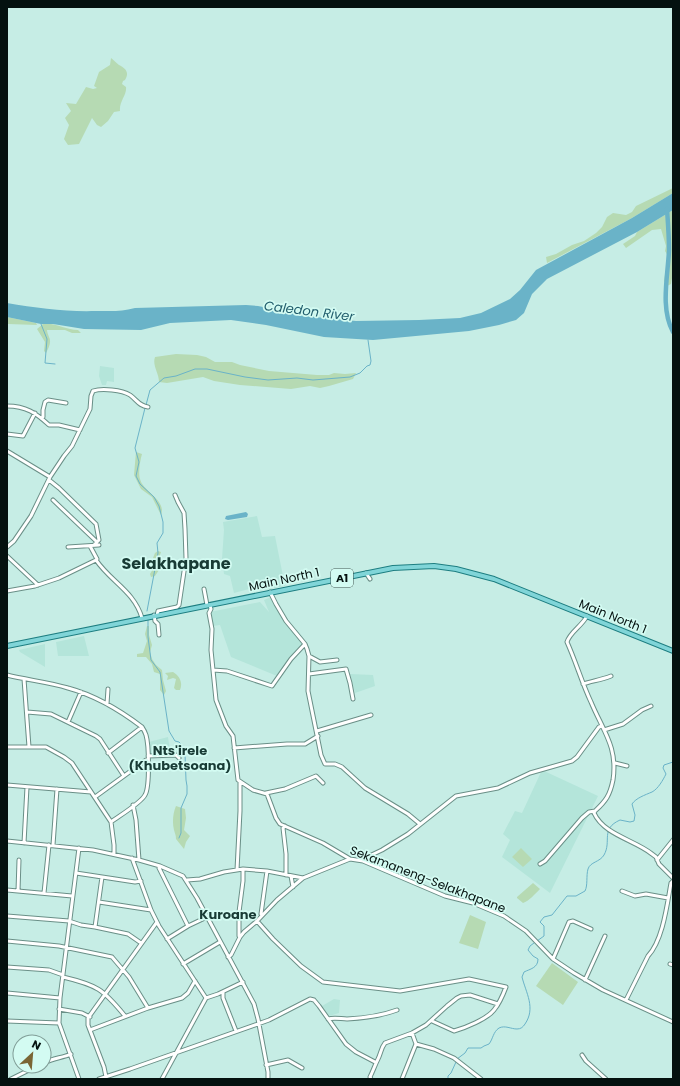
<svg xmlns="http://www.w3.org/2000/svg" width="680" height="1086" viewBox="0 0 680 1086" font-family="Poppins,sans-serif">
<rect width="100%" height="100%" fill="#c6ede5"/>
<path fill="#b4e5da" d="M100 366 114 368V382L107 381 106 385H102L99 376Z
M257 516 262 537 275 536 285 586 251 592 249 589 234 593 230 576 224 574 222 559 224 530 223 522Z
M271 597 303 644 277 676 231 657 220 625 213 626 210 612 260 602 269 612 264 600Z
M84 636 89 656H58L56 642Z
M45 644V667L20 652 19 650Z
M350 674 373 675 375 686 355 693Z
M168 737 170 750 150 754 149 742Z
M542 770 598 796 550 893 502 857 510 840 503 834 515 811 522 813Z
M334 999 340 1000 339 1013 329 1016 322 1006Z"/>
<path fill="#b6dab3" d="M111 58C114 60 116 63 119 65 125 68 130 72 125 80L123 81 122 84 126 87C127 95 119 101 120 111L114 112 108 121 101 127 97 125 92 118 79 144 68 145 64 139 69 125 65 118 71 111 66 103 76 104 86 87 93 89 97 88 94 86 99 72 110 65Z
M673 188V193L632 218 547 263 546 257 556 254 572 245 584 241 596 233 602 227 607 217 613 213 626 215 632 212 636 206Z
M673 210V272L671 284 667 286 664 281 668 256 665 251 666 246 661 229 652 230 626 248 623 244 635 236 637 232Z
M7 317 36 323 37 325 8 324Z
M43 324C55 322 66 330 78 330L81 333H72L65 330H47C47 332 48 334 49 337 52 342 48 349 46 353L44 351 45 342 37 329Z
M176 354 197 355 206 357 215 362H232L240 365 269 371 317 375H329L334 373 345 374 356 373 353 379 329 386 320 388 310 386 291 389 240 385 214 381 203 377 167 383 159 382C159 373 152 366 155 357Z
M136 452 142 454C140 461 138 473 140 479 143 492 167 500 161 515L152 497 141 489 134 475Z
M158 551 161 552 159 558V570L155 576 151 577 150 574 153 569 151 563 155 553Z
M147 626H149V635L152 645 150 652 152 659 156 665 162 670 163 680 166 691 164 695 160 690V674L154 672 152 664 146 657H137V654L143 653 147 641 145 634Z
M173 672C180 676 183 683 180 690H176L174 688 176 679 173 678 167 680 168 676 165 673Z
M176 806 185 809 186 818 184 830 190 836 186 842 184 849 176 839C176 835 175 834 174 830 172 822 173 813 176 806Z
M521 848 532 859 523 867 512 857Z
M533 883 540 889C535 894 529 901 523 903L517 898V897Z
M470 915 486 922 478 949 459 943Z
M552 963 578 982 563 1005 536 986Z"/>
<path fill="#6ab3c8" d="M673 193V210L637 232 547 279 532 294 524 313 516 320 499 325 469 331 373 340 324 337 266 325 231 320 170 323 141 330 84 329 53 324H41L7 317V303C37 308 66 312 96 311 111 311 121 312 135 308L246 305 258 306 315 317 356 321 419 320 460 318 481 313 510 299 520 290 536 270 632 218Z
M246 512 248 514 247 517 228 520 225 519 226 516Z"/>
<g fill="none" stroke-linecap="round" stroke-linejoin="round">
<path stroke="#6ab3c8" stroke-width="1" d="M41 324 47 339 45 363 55 364
M146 405 150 390 164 378 176 376 195 369H207L245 377 268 380 297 378 313 380 350 377 360 373 367 366 370 365 371 361 368 340
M145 408 135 448 139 462 136 476 140 484 154 497 159 506 163 522V533L157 543 158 553 147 611
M148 620V637L151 660 160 672 169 731 175 741 179 742 182 745 185 754 186 780 187 786V794L181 808V833L179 838
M537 941 544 936V926L540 922 544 917 552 915 567 896H576L585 891C588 885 586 876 588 869 590 862 600 862 604 855 612 841 600 829 620 820L630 822 634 821 635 815 632 804C636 798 645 795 652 792 658 789 663 780 666 774L663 768 664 765 673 762
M457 1059 465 1053 468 1048H481L484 1046 489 1044C493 1039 493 1032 499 1028 505 1025 511 1029 517 1029 521 1029 523 1027 525 1024 536 1008 526 993 522 977L524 972C530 969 538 968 538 959L533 956 528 950 530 946 534 943
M448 1079V1076L451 1073 456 1062"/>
<path stroke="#6ab3c8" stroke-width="4.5" d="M667 209C668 223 669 236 669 250 668 276 660 308 673 332"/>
<defs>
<path id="minor" d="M7 406C26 406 36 413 49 425H59L80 430
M41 418 43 417V410L45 402 48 400 66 403
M7 434 23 436 35 413
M7 451 50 477
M49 480 59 488 96 524 99 540 97 542
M53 500 97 542 94 545
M90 546 97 559 96 560
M7 547 14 541 31 516 50 477 64 456 72 446 90 409 91 396 93 391C102 388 122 390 130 395 137 400 139 406 148 407
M68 547 99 545
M7 556 38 585
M366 573 370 579
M204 589 207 605
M7 591 35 586 59 578 96 560C111 582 134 591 142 618
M270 592 276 604 286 621 305 644 307 649 309 656 308 691 321 755 325 764H335L342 767 365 788 408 814 420 824
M210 605 211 609 209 613 212 629 211 650 216 700 226 726 233 736 238 780 253 790 267 794 276 818 280 824 323 843 350 859 363 861 445 896 473 903 504 916 526 931 553 959 574 973 603 990 673 1022
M154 615 155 621 158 624 159 635
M157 615 158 611 177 607 179 605 186 558 185 529 184 513 178 502 175 495
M587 616C582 626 570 632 567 642 576 662 582 683 591 702 603 731 618 747 613 780 610 795 606 801 595 811L594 813C604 835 635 840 652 854L656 857 659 864 673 878
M309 656 320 662 337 660
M213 670 227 671 272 686 291 659 305 644
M309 674 346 669 350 683 353 699
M7 675C27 680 48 682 68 688 94 695 121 711 142 727 144 730 145 732 146 735 149 745 150 787 145 795 141 803 119 816 111 822
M24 679 29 747
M583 684C592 681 601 680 611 676
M107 704 108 689
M27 712 51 714 96 736 100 739 124 776
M68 722 81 692
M604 730 623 724 642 710 651 706
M317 731 371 715
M7 747H46L64 757 72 763 111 822 114 845V854
M234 748 287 744H305L318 736
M108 753 142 727
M148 756 176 755 179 758
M615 763 627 766
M7 785 91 792
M266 793 285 789 316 776 323 783
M95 797 146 760H148
M133 805 136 820 139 860
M285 826 283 828 286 854V875
M7 841 93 850 139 860 160 866 183 876 197 898 254 1004 258 1019 268 1072V1079
M24 843 27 787
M53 845 57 789
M79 848 60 998 59 1023 79 1079
M132 858 151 910 159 926 206 998 218 994 243 982
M657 860 673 840
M363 861V859L382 850 408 834 456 796 498 788 530 773 572 761 577 757 599 727 602 726
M540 864 545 861 582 818 589 812 595 811
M160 866 159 868 188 926
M237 870 240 811V782
M76 873 135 882 141 881
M291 876 293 887
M187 880 200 879 224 872 243 869 267 871 303 878 350 859
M7 890 72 896
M18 891 19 860
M622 891 635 896 646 894 668 898
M44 893 49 845
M99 902 151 910
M262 915 261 914 267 871
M7 916 69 921 81 925 95 927 128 934 141 943
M257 921 273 939 301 966 323 982 400 991 469 979 506 987C503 995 499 1004 494 1010 487 1019 465 1028 454 1031L432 1021
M95 927 102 877
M240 937 239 936V912L243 881V869
M167 939 188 926 207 917
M7 941 59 946 112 957 129 977 148 1008
M228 957 231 955 240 937 244 932 257 921 277 900 303 878
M553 959 569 922 573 921 591 929
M183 964 220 942
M670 964 673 965
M7 967 49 970 63 975
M63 977C97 985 103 989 125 1016
M585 980 605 936
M223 992V998L236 1031
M7 993 60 998
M626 1000 648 956C663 940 667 905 671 883L673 881
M59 1009 82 1013 90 1017
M328 1019C335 1017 341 1019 347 1019 365 1018 381 1016 397 1010
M7 1021 59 1023
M90 1030 148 1008 182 998 188 993 195 981
M412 1033 416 1044 434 1049 454 1058 481 1079
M582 1055 586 1061 606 1079
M44 1063C53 1058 62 1058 71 1054
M266 1065 288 1060 302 1068
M106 1077 104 1067 88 1025V1018L157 922
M11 1079 37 1066
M99 1079 130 1069 269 1020 310 999 314 1000 319 1006 346 1044 356 1052 375 1062
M162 1079 206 998
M371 1079 370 1077C373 1071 375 1065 378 1059 381 1053 381 1048 385 1043L412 1033 426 1025 447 1006 457 998 461 996 470 995 498 1004
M402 1079 416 1044"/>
<path id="major" d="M7 646 393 568 434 566 456 569 494 579 673 651"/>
</defs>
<use href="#minor" stroke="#6a8f87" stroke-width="5"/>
<use href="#major" stroke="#1d7e81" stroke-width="6"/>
<use href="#minor" stroke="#fff" stroke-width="3"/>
<use href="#major" stroke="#80d5d8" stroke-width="4"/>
</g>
<g text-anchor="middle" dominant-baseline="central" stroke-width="3.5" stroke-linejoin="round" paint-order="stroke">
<rect fill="#d3fbf2" stroke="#425753" stroke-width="1" x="331" y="569" width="22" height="18" rx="3"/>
<g font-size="11" font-weight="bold" fill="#04110f">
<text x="342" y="578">A1</text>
</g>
<g font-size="12" fill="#04110f" stroke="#d3fbf2">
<text transform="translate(284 579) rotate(-12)">Main North 1</text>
<text transform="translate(613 616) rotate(22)">Main North 1</text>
<text transform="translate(428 879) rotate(21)">Sekamaneng-Selakhapane</text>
</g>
<g font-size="13" font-style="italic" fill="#215d6c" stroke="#d3fbf2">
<text transform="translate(309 311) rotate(7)">Caledon River</text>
</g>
<g font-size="13" font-weight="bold" fill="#183b35" stroke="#d3fbf2">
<text x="180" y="750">Nts'irele<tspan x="180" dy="15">(Khubetsoana)</tspan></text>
<text x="228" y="914">Kuroane</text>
</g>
<g font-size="16" font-weight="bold" fill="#183b35" stroke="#d3fbf2">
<text x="176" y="563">Selakhapane</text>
</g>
</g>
<rect width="680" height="1086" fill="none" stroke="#04110f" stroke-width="16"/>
<g transform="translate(32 1054) rotate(26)"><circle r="19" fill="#d3fbf2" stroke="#809d97"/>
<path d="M0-3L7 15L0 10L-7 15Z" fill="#7a6635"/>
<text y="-6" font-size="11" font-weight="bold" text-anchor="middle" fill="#04110f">N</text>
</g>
</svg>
